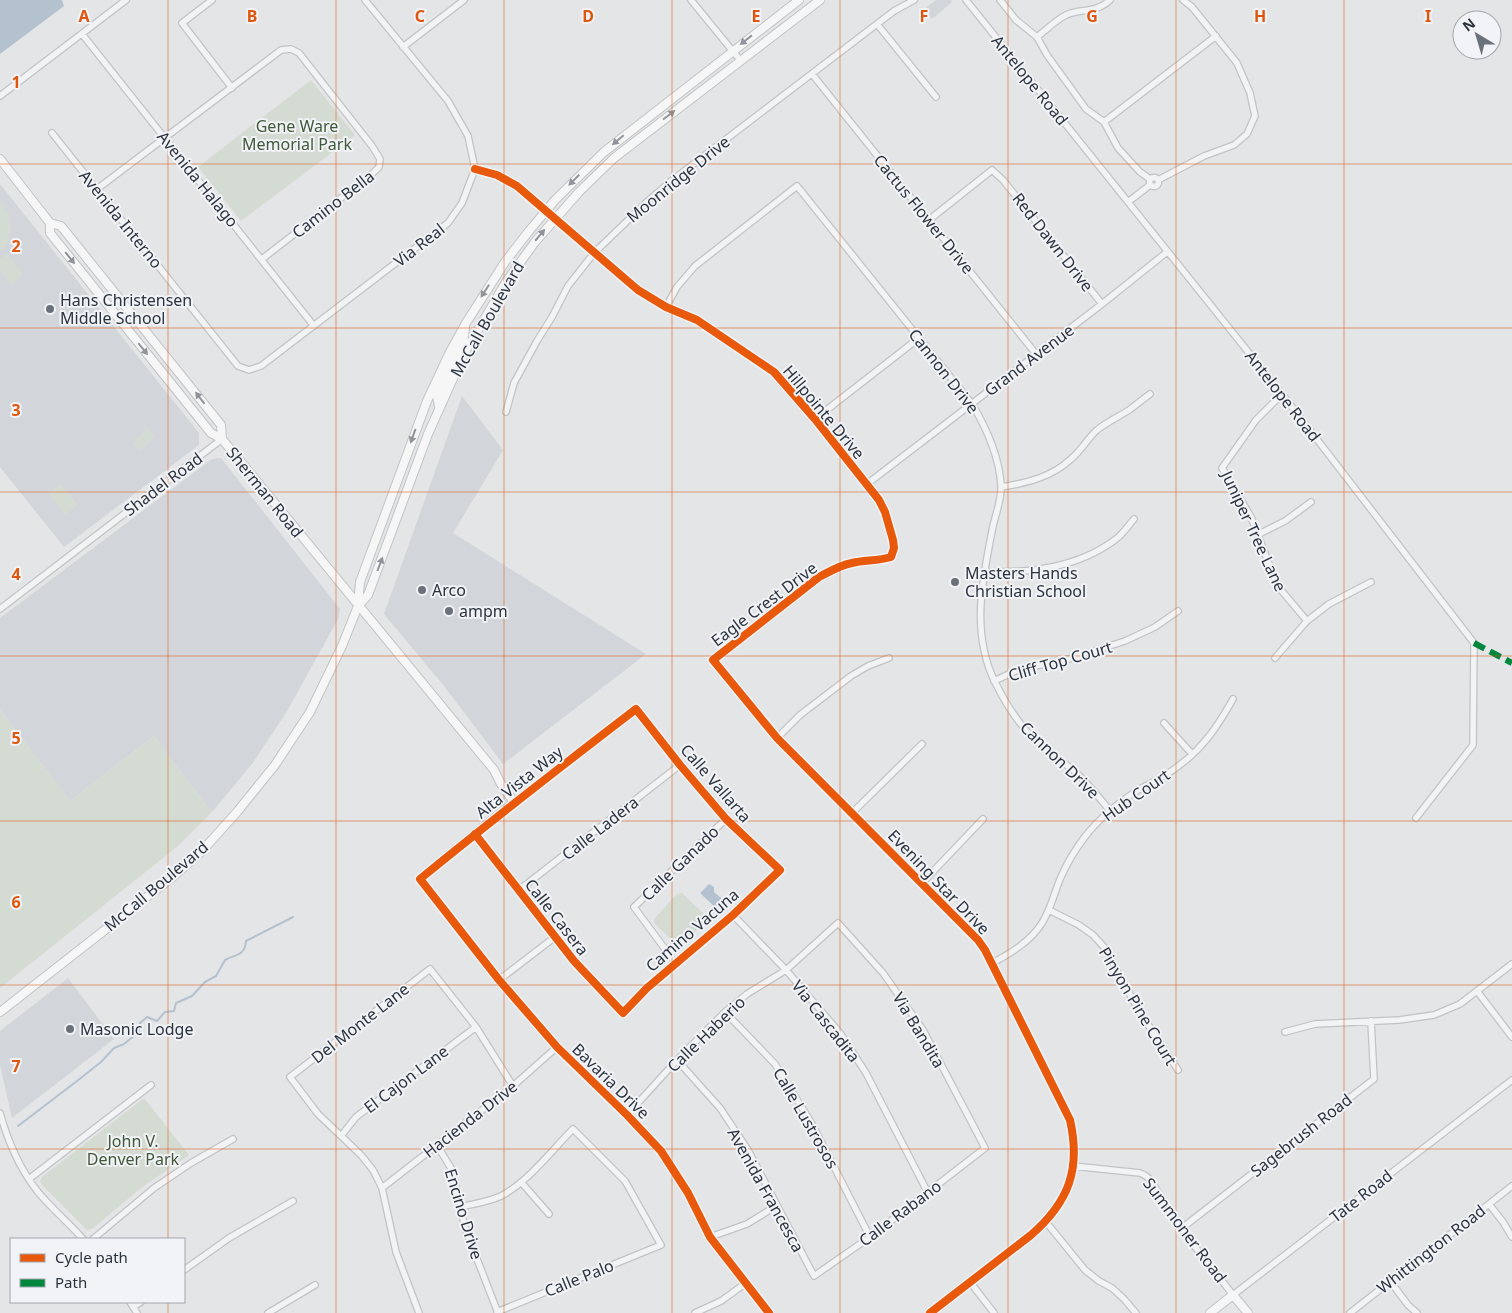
<svg xmlns="http://www.w3.org/2000/svg" width="1512" height="1313" viewBox="0 0 1512 1313" font-family="'Noto Sans',sans-serif">
<rect width="100%" height="100%" fill="#e3e5e7"/>
<path fill="#d2d5da" d="M936 0H951L952 2 932 19 924 9Z
M0 184 199 433V445L64 547 0 467Z
M462 396 503 450 453 533 646 654 503 764 444 686 384 614Z
M221 458 340 609 338 619 286 713 252 764 212 812 154 736 70 801 0 709V618L212 459Z
M68 978 114 1039 12 1118 0 1065V1031Z"/>
<path fill="#d4dbd3" d="M311 80 355 135 241 221 198 167Z
M0 199C12 216 18 236 0 251Z
M7 253 24 275 11 285 0 270V259Z
M147 426 156 437 140 450 132 445 137 436 140 437Z
M61 483 78 505 65 515 48 494Z
M0 709 70 801 154 736 212 812 178 846 0 988Z
M682 893 706 916V920L683 945 678 946 654 923V919L677 894Z
M144 1098 189 1155 141 1188 92 1229 87 1230 42 1185 40 1181 42 1177Z"/>
<path fill="#b4c2cf" d="M0 0H62L64 6 0 54Z
M709 884 714 887V892L726 902 718 910 700 893Z"/>
<g fill="none" stroke-linecap="round" stroke-linejoin="round">
<path stroke="#b4c2cf" stroke-width="2" d="M18 1126 77 1081 101 1062 114 1048 124 1044 139 1032 140 1023 147 1017 157 1021 165 1012 174 1011 176 1003 192 996 205 982 216 976 225 960C236 954 245 956 246 941L293 917"/>
<defs>
<path id="street" d="M212 0 182 23 232 88
M691 0 740 60
M966 0 1282 394 1474 643 1473 745 1416 818
M1000 0 1016 20 1037 37 1047 55 1086 109 1104 122 1118 148 1140 172 1150 179
M877 24 936 97
M82 34 314 326
M1037 37C1046 30 1056 20 1066 15 1081 8 1095 14 1110 0
M403 47 464 0
M812 74 1036 354
M0 96 126 0
M1104 122 1216 36
M52 133 238 366 249 370 261 366 448 223 462 203 475 169 468 136 448 101 365 0
M475 169 497 175 517 186 638 290 666 307 697 320 774 372 815 419 879 500 885 512 893 540 894 548 891 557C878 561 865 560 852 563 840 565 829 572 819 577L713 660 777 738 978 940 985 950 1070 1120C1081 1169 1069 1202 1031 1235L930 1313
M1149.5 182a4.5 4.5 0 1 1 9 0a4.5 4.5 0 1 1-9 0Z
M1158 180 1204 156 1234 145 1247 134 1255 116 1250 93 1237 63 1192 7 1183 0
M97 189 281 50 291 49 299 53 372 146 380 159 379 167 372 174 262 259
M1128 202 1150 185
M929 220 992 170 1003 180 1102 304
M666 307 677 287 695 266 797 186 972 404C987 429 999 455 1001 485 1002 498 996 513 993 526 983 578 970 631 995 682 1007 707 1025 733 1047 751 1056 758 1066 764 1074 771 1088 783 1099 797 1110 811
M1282 394 1256 420 1222 468 1251 517 1274 577 1281 590 1307 621
M506 412 514 383 537 341 552 317 568 286 594 253 649 200 670 182 894 11 914 0
M815 419 919 338
M867 484 1102 304 1167 252
M1001 487C1027 483 1052 477 1071 459 1081 451 1087 439 1097 430 1107 422 1118 417 1129 410 1136 405 1143 399 1150 394
M1259 534 1285 521 1311 502
M984 572C1030 573 1078 568 1116 539 1123 534 1128 526 1134 519
M0 609 222 439
M1275 658 1307 621 1329 604 1371 582
M994 681 1020 669 1069 659 1125 641 1155 627 1178 611
M1164 723 1192 754
M777 738 800 715 851 676 868 666 889 658
M852 813 922 744
M475 834 574 961 623 1013 647 988 733 915 780 870 726 819 680 765 636 709 514 802
M922 883 983 819
M519 890 680 765
M1049 910 1079 925 1093 935 1104 947 1139 1011 1178 1070
M733 915 786 970 840 1033 866 1073 928 1193
M992 963C1011 953 1030 942 1042 923 1051 909 1054 893 1061 877 1067 863 1075 850 1084 838 1099 818 1118 803 1138 790 1153 782 1168 775 1181 764 1204 747 1219 724 1233 699
M676 964 634 907 726 819
M499 980 555 937
M1477 991 1512 1037
M725 1012 775 1064 812 1124 870 1237
M1285 1032 1315 1024 1399 1020 1434 1015 1460 1004 1512 964
M0 1113C8 1142 19 1168 38 1192 52 1209 69 1223 83 1239
M627 1115 677 1060 725 1012 747 994 786 970 838 923 883 973 923 1030 985 1148 870 1237 814 1276 748 1150 720 1108 677 1060
M341 1136 356 1117 476 1027
M437 1145 452 1170 465 1228 498 1313
M1073 1166 1140 1173C1154 1178 1156 1191 1163 1202 1183 1234 1210 1265 1233 1295L1512 1080
M29 1179 151 1085
M521 1182 549 1214
M382 1188 513 1086 557 1047
M1489 1204 1503 1222 1512 1237
M459 1207C474 1204 488 1202 501 1196 528 1182 552 1150 573 1129L625 1181 661 1245 497 1312
M1046 1222 1085 1270 1099 1281 1112 1288 1124 1299 1136 1313
M1182 1228 1374 1079 1371 1021
M710 1237 747 1224 776 1206
M93 1239 154 1188 191 1163 233 1139
M184 1270 229 1238 293 1201
M1390 1281 1408 1305 1417 1313
M970 1282 994 1313
M130 1302 137 1313
M133 1307 141 1302
M268 1313 315 1285
M419 1313 396 1252 382 1188 373 1170 361 1155 318 1114 290 1077 430 969 476 1027 513 1086
M695 1313 721 1301 746 1283
M1350 1313 1512 1186"/>
<path id="secondary" d="M0 159 50 223V233L211 433 222 439 494 770 501 784 514 802 420 879 499 980 557 1047 627 1115 661 1151 688 1193 710 1237 769 1313
M50 223 61 226 221 425 222 439
M439 407 437 396 463 343 465 328
M358 606 368 595 428 434 464 354 506 282 535 242 579 192 614 158 820 0
M0 1012 175 875 202 851 237 812 275 765 310 712 342 646 358 606 360 582 427 401 449 354 466 323 505 262 529 231 555 200 604 152 799 0
M1210 1313 1233 1295 1248 1313"/>
</defs>
<use href="#street" stroke="#c1c3c5" stroke-width="8"/>
<use href="#secondary" stroke="#c1c3c5" stroke-width="10"/>
<use href="#street" stroke="#f2f3f4" stroke-width="5.5"/>
<use href="#secondary" stroke="#f6f6f6" stroke-width="8"/>
<path stroke="#00873e" stroke-width="6" stroke-dasharray="12 6" stroke-linecap="butt" d="M1474 643 1512 663"/>
<defs>
<path id="cycleway" d="M475 169 497 175 517 186 638 290 666 307 697 320 774 372 815 419 879 500 885 512 893 540 894 548 891 557C878 561 865 560 852 563 840 565 829 572 819 577L713 660 777 738 978 940 985 950 1070 1120C1081 1169 1069 1202 1031 1235L930 1313
M475 834 574 961 623 1013 647 988 733 915 780 870 726 819 680 765 636 709C563 765 491 821 420 879L499 980 557 1047 627 1115 661 1151 688 1193 710 1237 769 1313"/>
</defs>
<use href="#cycleway" stroke="#f1f3f6" stroke-width="11"/>
<use href="#cycleway" stroke="#e8590c" stroke-width="8"/>
</g>
<defs><path id="oneway-solid" d="M-6-.8H1V-3.2L6.5 0L1 3.2V.8H-6Z" transform="scale(1.25)"/></defs>
<g fill="#90949a">
<use href="#oneway-solid" transform="translate(746 40) rotate(142)"/>
<use href="#oneway-solid" transform="translate(669 115) rotate(-37)"/>
<use href="#oneway-solid" transform="translate(618 140) rotate(140)"/>
<use href="#oneway-solid" transform="translate(574 180) rotate(135)"/>
<use href="#oneway-solid" transform="translate(540 235) rotate(-50)"/>
<use href="#oneway-solid" transform="translate(70 258) rotate(51)"/>
<use href="#oneway-solid" transform="translate(485 291) rotate(123)"/>
<use href="#oneway-solid" transform="translate(143 349) rotate(51)"/>
<use href="#oneway-solid" transform="translate(200 398) rotate(-128)"/>
<use href="#oneway-solid" transform="translate(413 436) rotate(110)"/>
<use href="#oneway-solid" transform="translate(380 564) rotate(-69)"/>
</g>
<path fill="none" stroke="#df570f" stroke-width="1" stroke-opacity="0.55" d="M168 0V1239M336 0V1313M504 0V1313M672 0V1313M840 0V1313M1008 0V1313M1176 0V1313M1344 0V1313M0 164H1512M0 328H1512M0 492H1512M0 656H1512M0 821H1512M0 985H1512M0 1149H1512M168 1302V1313"/>
<g fill="#6b717a" stroke="#f1f3f6" stroke-width="2">
<circle cx="50" cy="309" r="5"/>
<circle cx="955" cy="582" r="5"/>
<circle cx="422" cy="590" r="5"/>
<circle cx="449" cy="611" r="5"/>
<circle cx="70" cy="1029" r="5"/>
</g>
<g text-anchor="middle" dominant-baseline="central" stroke-width="4" stroke-linejoin="round" paint-order="stroke">
<g font-size="16" fill="#2b333f" stroke="#f1f3f6">
<text transform="translate(1030 80) rotate(51)">Antelope Road</text>
<text transform="translate(198 179) rotate(51)">Avenida Halago</text>
<text transform="translate(678 179) rotate(-39)">Moonridge Drive</text>
<text transform="translate(333 204) rotate(-38)">Camino Bella</text>
<text transform="translate(924 214) rotate(51)">Cactus Flower Drive</text>
<text transform="translate(121 219) rotate(51)">Avenida Interno</text>
<text transform="translate(1053 242) rotate(52)">Red Dawn Drive</text>
<text transform="translate(419 245) rotate(-38)">Via Real</text>
<text transform="translate(487 319) rotate(-60)">McCall Boulevard</text>
<text transform="translate(1029 360) rotate(-37)">Grand Avenue</text>
<text transform="translate(944 371) rotate(52)">Cannon Drive</text>
<text transform="translate(1283 396) rotate(52)">Antelope Road</text>
<text transform="translate(824 412) rotate(50)">Hillpointe Drive</text>
<text transform="translate(163 484) rotate(-37)">Shadel Road</text>
<text transform="translate(265 492) rotate(51)">Sherman Road</text>
<text transform="translate(1254 531) rotate(65)">Juniper Tree Lane</text>
<text transform="translate(764 604) rotate(-37)">Eagle Crest Drive</text>
<text transform="translate(1060 661) rotate(-16)">Cliff Top Court</text>
<text transform="translate(1060 760) rotate(44)">Cannon Drive</text>
<text transform="translate(519 782) rotate(-38)">Alta Vista Way</text>
<text transform="translate(716 783) rotate(49)">Calle Vallarta</text>
<text transform="translate(1136 795) rotate(-35)">Hub Court</text>
<text transform="translate(600 828) rotate(-38)">Calle Ladera</text>
<text transform="translate(680 863) rotate(-44)">Calle Ganado</text>
<text transform="translate(939 882) rotate(46)">Evening Star Drive</text>
<text transform="translate(156 886) rotate(-40)">McCall Boulevard</text>
<text transform="translate(557 917) rotate(52)">Calle Casera</text>
<text transform="translate(692 930) rotate(-41)">Camino Vacuna</text>
<text transform="translate(1138 1006) rotate(59)">Pinyon Pine Court</text>
<text transform="translate(826 1021) rotate(52)">Via Cascadita</text>
<text transform="translate(360 1023) rotate(-38)">Del Monte Lane</text>
<text transform="translate(919 1030) rotate(59)">Via Bandita</text>
<text transform="translate(706 1034) rotate(-44)">Calle Haberio</text>
<text transform="translate(406 1079) rotate(-37)">El Cajon Lane</text>
<text transform="translate(611 1081) rotate(44)">Bavaria Drive</text>
<text transform="translate(806 1118) rotate(60)">Calle Lustrosos</text>
<text transform="translate(470 1119) rotate(-38)">Hacienda Drive</text>
<text transform="translate(1301 1135) rotate(-38)">Sagebrush Road</text>
<text transform="translate(766 1190) rotate(61)">Avenida Francesca</text>
<text transform="translate(1361 1196) rotate(-38)">Tate Road</text>
<text transform="translate(900 1213) rotate(-37)">Calle Rabano</text>
<text transform="translate(464 1214) rotate(73)">Encino Drive</text>
<text transform="translate(1185 1230) rotate(53)">Summoner Road</text>
<text transform="translate(1431 1249) rotate(-38)">Whittington Road</text>
<text transform="translate(579 1278) rotate(-22)">Calle Palo</text>
</g>
<g font-size="16" fill="#41593a" stroke="#f1f3f6">
<text x="297" y="126">Gene Ware<tspan x="297" dy="18">Memorial Park</tspan></text>
<text x="133" y="1141">John V.<tspan x="133" dy="18">Denver Park</tspan></text>
</g>
<g font-size="16" fill="#2b333f" stroke="#f1f3f6" text-anchor="start">
<text x="60" y="300">Hans Christensen<tspan x="60" dy="18">Middle School</tspan></text>
<text x="965" y="573">Masters Hands<tspan x="965" dy="18">Christian School</tspan></text>
<text x="432" y="590">Arco</text>
<text x="459" y="611">ampm</text>
<text x="80" y="1029">Masonic Lodge</text>
</g>
</g>
<g font-size="16" text-anchor="middle" font-weight="bold" fill="#df570f" stroke="#f1f3f6" stroke-width="4" stroke-linejoin="round" paint-order="stroke">
<text x="84" y="22">A</text>
<text x="252" y="22">B</text>
<text x="420" y="22">C</text>
<text x="588" y="22">D</text>
<text x="756" y="22">E</text>
<text x="924" y="22">F</text>
<text x="1092" y="22">G</text>
<text x="1260" y="22">H</text>
<text x="1428" y="22">I</text>
<text x="16" y="88">1</text>
<text x="16" y="252">2</text>
<text x="16" y="416">3</text>
<text x="16" y="580">4</text>
<text x="16" y="744">5</text>
<text x="16" y="908">6</text>
<text x="16" y="1072">7</text>
</g>
<rect x="10" y="1238" width="175" height="65" fill="#f1f3f6" stroke="#a2a6ad"/>
<rect x="20" y="1254" width="25" height="8" fill="#e8590c" stroke="#a2a6ad"/>
<text x="55" y="1263" font-size="15" fill="#2b333f">Cycle path</text>
<rect x="20" y="1279" width="25" height="8" fill="#00873e" stroke="#a2a6ad"/>
<text x="55" y="1288" font-size="15" fill="#2b333f">Path</text>
<g transform="translate(1477 35) rotate(322)"><circle r="24" fill="#f1f3f6" stroke="#a2a6ad"/>
<path d="M0-4L9 19L0 12L-9 19Z" fill="#6b717a"/>
<text y="-8" font-size="14" font-weight="bold" text-anchor="middle" fill="#2b333f">N</text>
</g>
</svg>
